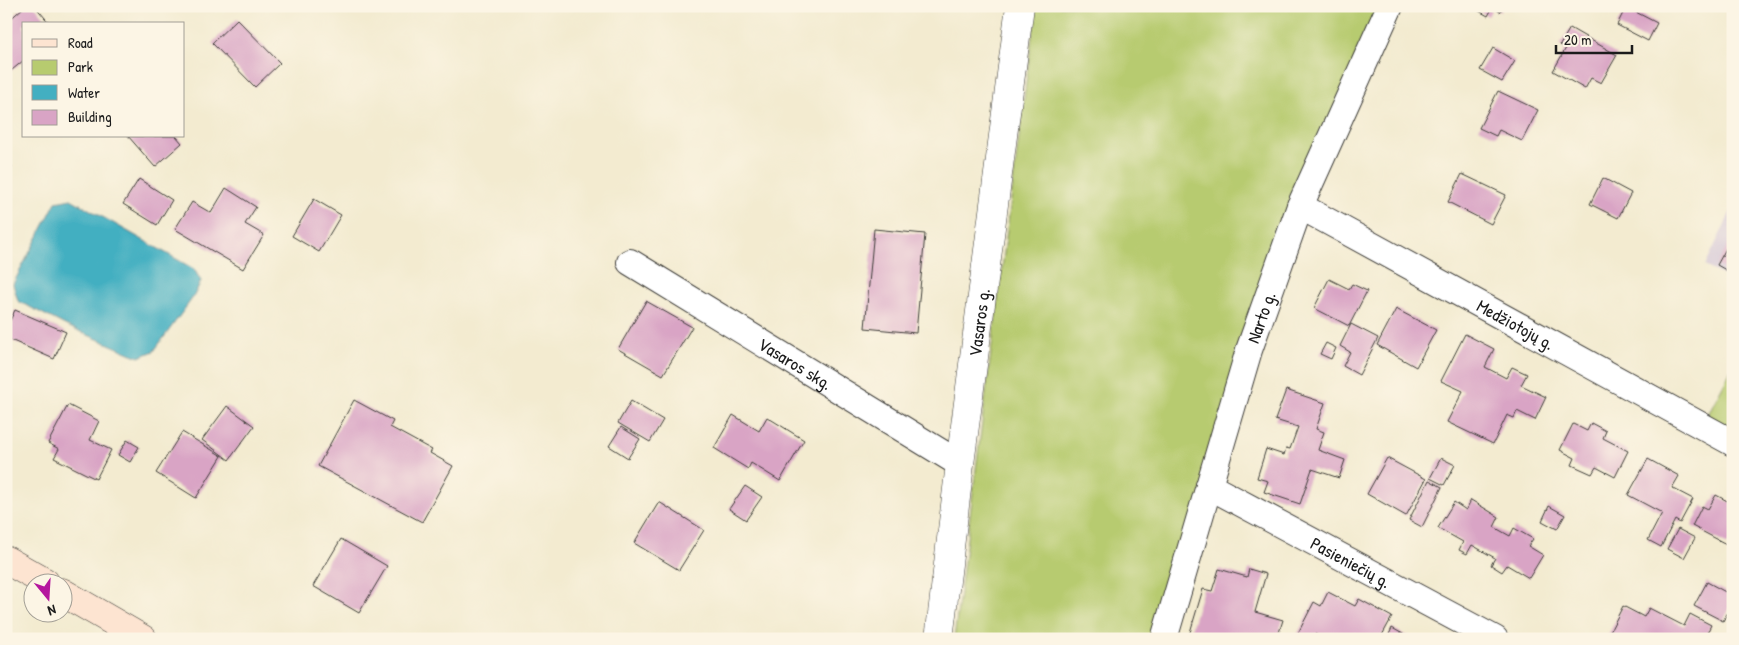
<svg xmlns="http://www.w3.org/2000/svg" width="1739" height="645" viewBox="0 0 1739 645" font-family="'Patrick Hand',sans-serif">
<rect width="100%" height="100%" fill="#fcf5e5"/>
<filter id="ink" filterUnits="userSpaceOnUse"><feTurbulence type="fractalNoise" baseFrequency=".02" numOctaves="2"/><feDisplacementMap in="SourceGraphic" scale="10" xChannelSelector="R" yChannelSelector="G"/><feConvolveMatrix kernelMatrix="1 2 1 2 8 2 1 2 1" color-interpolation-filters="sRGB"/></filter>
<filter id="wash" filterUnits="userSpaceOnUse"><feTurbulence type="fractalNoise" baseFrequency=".0096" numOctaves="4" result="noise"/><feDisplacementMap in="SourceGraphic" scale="20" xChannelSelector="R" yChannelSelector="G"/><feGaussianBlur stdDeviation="1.12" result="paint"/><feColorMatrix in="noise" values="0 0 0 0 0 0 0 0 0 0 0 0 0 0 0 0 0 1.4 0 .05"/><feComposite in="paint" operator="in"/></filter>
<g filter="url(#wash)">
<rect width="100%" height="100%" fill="#f3ebd0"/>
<path fill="#ccbed4" d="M1733 207V281L1705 266Z"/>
<path fill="#b7cb6f" stroke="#6a7446" d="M1036 6H1378L1155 639H954Z
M1733 366V433L1706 418Z"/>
<path fill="#43afc1" stroke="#30666e" d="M71 199 194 269 201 281 194 296 154 351 139 357 67 326 18 301 13 284 56 202Z"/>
<g id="blocks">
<path fill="#d9a4c5" d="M25 6H35L50 24H24V60L6 75V23Z
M1470 6H1503L1500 12 1493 7 1488 16Z
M1626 7 1657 23 1648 41 1617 25Z
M237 19 280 63 255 87 212 43Z
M1570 28 1617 55 1601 83 1591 78 1585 89 1553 71 1566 48 1560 45Z
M1493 48 1515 61 1502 82 1480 70Z
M1498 91 1538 110 1522 141 1499 130 1496 136 1479 128Z
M128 136H176L182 143 155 167Z
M6 157 12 167 6 171Z
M1462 174 1506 195 1491 224 1448 202Z
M1603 178 1631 193 1618 218 1590 204Z
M139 179 172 200 157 225 123 204Z
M226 188 256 207 245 224 264 235 243 269 175 229 192 202 211 213Z
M314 199 341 215 319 252 292 236Z
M874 229 925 234 916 333 865 328Z
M1729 243 1733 245V274L1717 265Z
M1329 279 1349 289 1352 284 1367 291 1349 326 1314 308Z
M646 301 692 327 663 375 618 349Z
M1396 309 1436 330 1416 367 1377 345Z
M15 310 66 332 54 359 6 338V329Z
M1351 324 1378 338 1359 375 1343 366 1350 352 1340 346Z
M1465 334 1494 349 1485 367 1506 378 1512 367 1527 374 1521 385 1546 397 1535 420 1517 411 1514 418 1507 415 1493 444 1447 422 1463 391 1441 381Z
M1326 343 1336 348 1331 359 1320 354Z
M1286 390 1325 403 1316 429 1324 432 1318 450 1345 460 1339 478 1312 469 1300 504 1264 492 1268 481 1257 478 1266 449 1284 455 1286 448 1290 449 1298 427 1275 420Z
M354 400 393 421 390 427 432 450 430 453 453 466 422 522 318 466Z
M631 401 663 420 650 442 618 423Z
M68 405 99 421 90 440 111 450 96 479 54 458 59 449 48 443Z
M227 406 254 426 229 460 202 440Z
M733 415 759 431 767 417 804 440 780 481 751 463 748 469 714 448Z
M1591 423 1606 431 1603 438 1628 451 1615 477 1596 467 1592 474 1572 465 1575 458 1560 450 1573 424 1587 431Z
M621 427 640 439 628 458 609 446Z
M182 432 222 456 196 498 156 473Z
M127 440 139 447 130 462 118 455Z
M1387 458 1426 479 1406 516 1367 494Z
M1441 458 1455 465 1444 485 1430 478Z
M1648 459 1679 476 1672 488 1693 499 1680 523 1675 520 1661 547 1648 540 1662 513 1628 495Z
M1429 480 1442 487 1422 527 1409 520Z
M745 486 762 497 746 520 729 509Z
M1716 495 1733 504V535L1728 545 1692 526 1702 506 1708 509Z
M1471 500 1499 517 1494 527 1510 536 1514 528 1533 539 1528 546 1543 555 1529 578 1507 565 1502 572 1491 565 1495 558 1472 545 1467 554 1459 550 1463 542 1438 528 1454 502 1466 510Z
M659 502 704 530 679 570 634 543Z
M1549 506 1565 515 1557 529 1542 521Z
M1678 529 1695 538 1684 558 1667 549Z
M341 539 387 566 359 613 313 586Z
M1219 569 1247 577 1249 569 1266 574 1255 612 1283 620 1277 639H1188L1203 589 1212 591Z
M1707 582 1733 596V603L1723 621 1694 606Z
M1328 592 1355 606 1359 599 1392 617 1380 639H1323L1315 634 1313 639H1295L1314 602 1321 606Z
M1623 606 1644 617 1649 608 1684 626 1690 614 1711 625 1704 639H1606Z
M1392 628 1412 639H1387Z"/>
</g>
</g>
<g filter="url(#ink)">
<use href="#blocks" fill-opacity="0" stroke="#3c3b37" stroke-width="1"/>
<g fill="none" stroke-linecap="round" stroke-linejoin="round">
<defs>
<g id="minor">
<path id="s1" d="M1300 206 1733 443"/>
<path id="s2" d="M630 262 960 464"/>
<path id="s3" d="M1209 486 1495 639"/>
<path id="s4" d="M1164 639 1249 350 1300 206 1390 6"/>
</g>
<g id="tertiary">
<path id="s5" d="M939 639 960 464 1020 6"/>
</g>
<path id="secondary" d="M6 560 45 582
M62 592 143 639"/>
</defs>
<use href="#minor" stroke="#3c3b37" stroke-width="28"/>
<use href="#tertiary" stroke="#3c3b37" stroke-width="29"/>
<use href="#secondary" stroke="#3c3b37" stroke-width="29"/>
<use href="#minor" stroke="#fff" stroke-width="26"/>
<use href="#tertiary" stroke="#fff" stroke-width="28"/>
<use href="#secondary" stroke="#fde4d1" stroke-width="28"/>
</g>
</g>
<g text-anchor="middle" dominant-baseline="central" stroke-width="4.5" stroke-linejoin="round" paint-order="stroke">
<g font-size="18" fill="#1c1c1c" stroke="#fcf5e5">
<text stroke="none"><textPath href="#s4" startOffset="336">Narto g.</textPath></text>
<text stroke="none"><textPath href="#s5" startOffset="319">Vasaros g.</textPath></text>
<text stroke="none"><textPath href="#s1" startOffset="246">Medžiotojų g.</textPath></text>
<text stroke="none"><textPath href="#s2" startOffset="194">Vasaros skg.</textPath></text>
<text stroke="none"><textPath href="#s3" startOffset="161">Pasieniečių g.</textPath></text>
</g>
</g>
<rect width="1739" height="645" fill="none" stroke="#fcf5e5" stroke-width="25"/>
<rect x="22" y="22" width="162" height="115" fill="#fcf5e5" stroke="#a29e95"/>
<rect x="32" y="39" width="25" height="8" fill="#fde4d1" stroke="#a29e95"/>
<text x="68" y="48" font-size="15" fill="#1c1c1c">Road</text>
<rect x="32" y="60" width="25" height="15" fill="#b7cb6f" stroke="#a29e95"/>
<text x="68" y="72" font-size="15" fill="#1c1c1c">Park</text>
<rect x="32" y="85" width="25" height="15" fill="#43afc1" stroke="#a29e95"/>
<text x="68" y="98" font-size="15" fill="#1c1c1c">Water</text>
<rect x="32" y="110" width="25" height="15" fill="#d9a4c5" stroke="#a29e95"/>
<text x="68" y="122" font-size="15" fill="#1c1c1c">Building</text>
<g transform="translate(48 598) rotate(162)"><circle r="24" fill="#fcf5e5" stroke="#a29e95"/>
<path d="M0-4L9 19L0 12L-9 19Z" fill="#b5179e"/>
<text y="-8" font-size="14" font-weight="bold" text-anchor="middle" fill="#1c1c1c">N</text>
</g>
<path d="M1556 45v8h76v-8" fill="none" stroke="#1c1c1c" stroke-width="2.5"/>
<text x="1564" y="45" font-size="15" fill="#1c1c1c" stroke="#fcf5e5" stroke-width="4" paint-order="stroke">20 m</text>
</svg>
